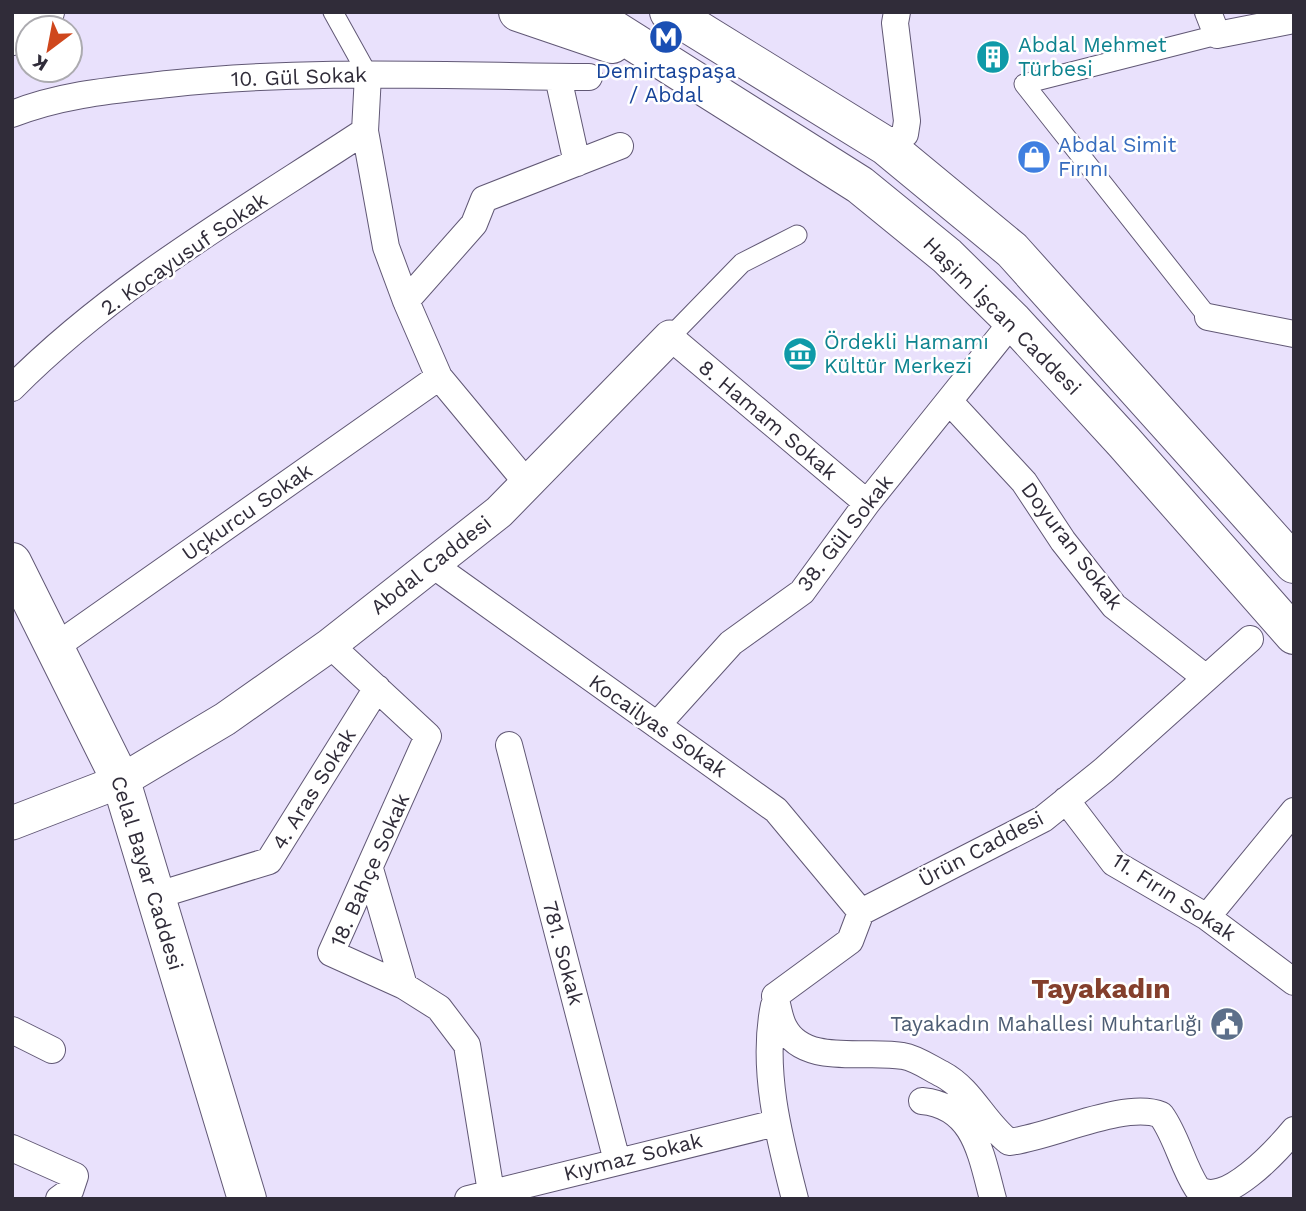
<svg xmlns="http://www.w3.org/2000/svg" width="1306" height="1211" font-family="'Work Sans',sans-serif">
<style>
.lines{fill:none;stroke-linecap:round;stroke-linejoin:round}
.pedestrian-casing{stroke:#615875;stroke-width:21}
.minor-casing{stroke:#615875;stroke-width:28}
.tertiary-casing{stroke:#615875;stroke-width:35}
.secondary-casing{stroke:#615875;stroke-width:40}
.primary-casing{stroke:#615875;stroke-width:40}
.pedestrian{stroke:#fff;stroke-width:19}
.minor{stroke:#fff;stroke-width:26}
.tertiary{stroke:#fff;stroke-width:33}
.secondary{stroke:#fff;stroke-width:38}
.primary{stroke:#fff;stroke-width:38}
.tram{stroke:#827c8f;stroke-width:2}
.labels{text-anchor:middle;stroke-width:5;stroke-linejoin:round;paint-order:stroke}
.culture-label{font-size:21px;fill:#0d838f;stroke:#fff;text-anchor:start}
.transit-label{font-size:21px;fill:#164399;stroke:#fff}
.street-label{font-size:21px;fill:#302c39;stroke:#fff}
.shop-label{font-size:21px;fill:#366cbe;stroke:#fff;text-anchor:start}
.service-label{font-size:21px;fill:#4e5e75;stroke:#fff;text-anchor:end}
.district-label{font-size:28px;font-weight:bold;fill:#843f2c;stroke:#fff}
</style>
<rect width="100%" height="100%" fill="#e9e1fc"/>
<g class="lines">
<g class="pedestrian-casing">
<path id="pedestrian" d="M333 12 368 75
M1208 317 1024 84 1217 35
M670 337 742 263 797 235"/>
</g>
<g class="minor-casing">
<path id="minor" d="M1208 12 1217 35 1294 20
M368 75 365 131 386 247 406 301 439 377 527 483
M558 77 577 163
M12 114C63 94 115 90 168 84 308 69 449 76 589 77
M886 146 905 134 907 121 895 23 897 12
M406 301 474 224 484 199 620 146
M1208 317 1294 334
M670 337 867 503
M12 388C114 285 245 210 365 131
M949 401 1024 482 1063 541 1114 606 1206 678
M433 565 776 810 861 912
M330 645 428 736 331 953 404 986 439 1008 467 1045 491 1192
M55 647 439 377
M657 725 731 643 802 592 867 503 1013 321
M509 745 617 1161
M1066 800 1114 863 1207 917 1294 982
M370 869 404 986
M155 896 269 861 377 688
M1207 917 1294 811
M775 996C778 1006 779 1018 784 1027 804 1067 867 1049 903 1056 916 1058 930 1068 942 1074 972 1090 983 1122 1009 1142 1049 1138 1125 1100 1161 1115 1177 1137 1182 1165 1197 1188 1223 1211 1279 1148 1294 1130
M775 996 850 941 861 912 1043 819 1104 770 1250 639
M774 1005C761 1069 779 1137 795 1199
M12 1030 52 1050
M922 1101C975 1106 981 1155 993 1199
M12 1148 75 1176 70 1191 59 1199
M468 1199 776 1123"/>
</g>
<g class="tertiary-casing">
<path id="tertiary" d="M12 823 121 781 225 719 330 645 499 512 670 337
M491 1192 492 1199"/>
</g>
<g class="secondary-casing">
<path id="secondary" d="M12 562 121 781 247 1199"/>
</g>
<g class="primary-casing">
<path id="primary" d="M518 12 612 44
M586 12 860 185 947 256 1013 321 1124 442 1294 635
M669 12 886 146 1012 250 1294 564
M12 36 45 12"/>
</g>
<use href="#pedestrian" class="pedestrian"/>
<use href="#minor" class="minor"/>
<use href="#tertiary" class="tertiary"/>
<use href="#secondary" class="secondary"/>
<use href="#primary" class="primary"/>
<path class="tram" d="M12 13 13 12"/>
</g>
<defs>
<g id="metro-disc" transform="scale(1.75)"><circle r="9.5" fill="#1a4fb4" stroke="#fff"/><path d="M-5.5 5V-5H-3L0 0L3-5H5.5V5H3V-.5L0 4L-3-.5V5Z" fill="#fff"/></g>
<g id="building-disc" transform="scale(1.75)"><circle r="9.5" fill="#0f9aa8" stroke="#fff"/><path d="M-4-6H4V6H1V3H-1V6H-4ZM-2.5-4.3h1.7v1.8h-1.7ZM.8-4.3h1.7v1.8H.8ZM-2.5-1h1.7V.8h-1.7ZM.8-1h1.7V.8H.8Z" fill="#fff"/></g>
<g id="shop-disc" transform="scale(1.75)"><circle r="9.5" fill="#3f7fe0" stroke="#fff"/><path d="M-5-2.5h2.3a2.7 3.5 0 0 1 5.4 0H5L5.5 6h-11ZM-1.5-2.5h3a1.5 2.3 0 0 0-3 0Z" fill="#fff"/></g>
<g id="museum-disc" transform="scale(1.75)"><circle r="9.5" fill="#0f9aa8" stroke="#fff"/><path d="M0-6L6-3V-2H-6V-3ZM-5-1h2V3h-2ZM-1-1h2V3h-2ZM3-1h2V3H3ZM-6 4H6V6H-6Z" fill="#fff"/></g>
<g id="civic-disc" transform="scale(1.75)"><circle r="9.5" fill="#5c6f8a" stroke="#fff"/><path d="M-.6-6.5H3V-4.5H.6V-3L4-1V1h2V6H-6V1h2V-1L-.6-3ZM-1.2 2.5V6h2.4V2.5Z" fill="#fff"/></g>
</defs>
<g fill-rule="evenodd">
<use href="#metro-disc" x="666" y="37"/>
<use href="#building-disc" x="993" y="57"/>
<use href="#shop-disc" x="1034" y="157"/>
<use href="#museum-disc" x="800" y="354"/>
<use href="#civic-disc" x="1227" y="1024"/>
</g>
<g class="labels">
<g class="culture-label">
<text x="1018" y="52">Abdal Mehmet<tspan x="1018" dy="24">Türbesi</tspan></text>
<text x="824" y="349">Ördekli Hamamı<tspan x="824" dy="24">Kültür Merkezi</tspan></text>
</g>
<g class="transit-label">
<text x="666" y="78">Demirtaşpaşa<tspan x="666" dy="24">/ Abdal</tspan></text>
</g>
<g class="street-label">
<text transform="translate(299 77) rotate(-2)" y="7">10. Gül Sokak</text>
<text transform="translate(184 254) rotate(-35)" y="7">2. Kocayusuf Sokak</text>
<text transform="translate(1002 316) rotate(45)" y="7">Haşim İşcan Caddesi</text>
<text transform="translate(768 420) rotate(40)" y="7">8. Hamam Sokak</text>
<text transform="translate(247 512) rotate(-35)" y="7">Uçkurcu Sokak</text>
<text transform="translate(845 533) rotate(-52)" y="7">38. Gül Sokak</text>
<text transform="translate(1072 546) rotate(53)" y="7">Doyuran Sokak</text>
<text transform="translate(431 565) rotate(-38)" y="7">Abdal Caddesi</text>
<text transform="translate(658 726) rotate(35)" y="7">Kocailyas Sokak</text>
<text transform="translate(314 789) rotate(-58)" y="7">4. Aras Sokak</text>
<text transform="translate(981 849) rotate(-28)" y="7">Ürün Caddesi</text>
<text transform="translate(370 870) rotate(-66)" y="7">18. Bahçe Sokak</text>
<text transform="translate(147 873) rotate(73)" y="7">Celal Bayar Caddesi</text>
<text transform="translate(1174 897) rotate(33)" y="7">11. Fırın Sokak</text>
<text transform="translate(563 953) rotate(75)" y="7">781. Sokak</text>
<text transform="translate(633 1157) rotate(-14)" y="7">Kıymaz Sokak</text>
</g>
<g class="shop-label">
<text x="1058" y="152">Abdal Simit<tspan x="1058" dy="24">Fırını</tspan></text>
</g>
<g class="service-label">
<text x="1202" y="1031">Tayakadın Mahallesi Muhtarlığı</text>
</g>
<g class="district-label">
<text x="1101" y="998">Tayakadın</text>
</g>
</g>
<rect width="1306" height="1211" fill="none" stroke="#302c39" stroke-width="28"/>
<g transform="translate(49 49) rotate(212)"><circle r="33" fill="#ffffff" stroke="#acabb0" stroke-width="2"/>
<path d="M0-5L12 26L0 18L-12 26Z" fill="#cf471d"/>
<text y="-10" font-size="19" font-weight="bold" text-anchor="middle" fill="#302c39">K</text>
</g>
</svg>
